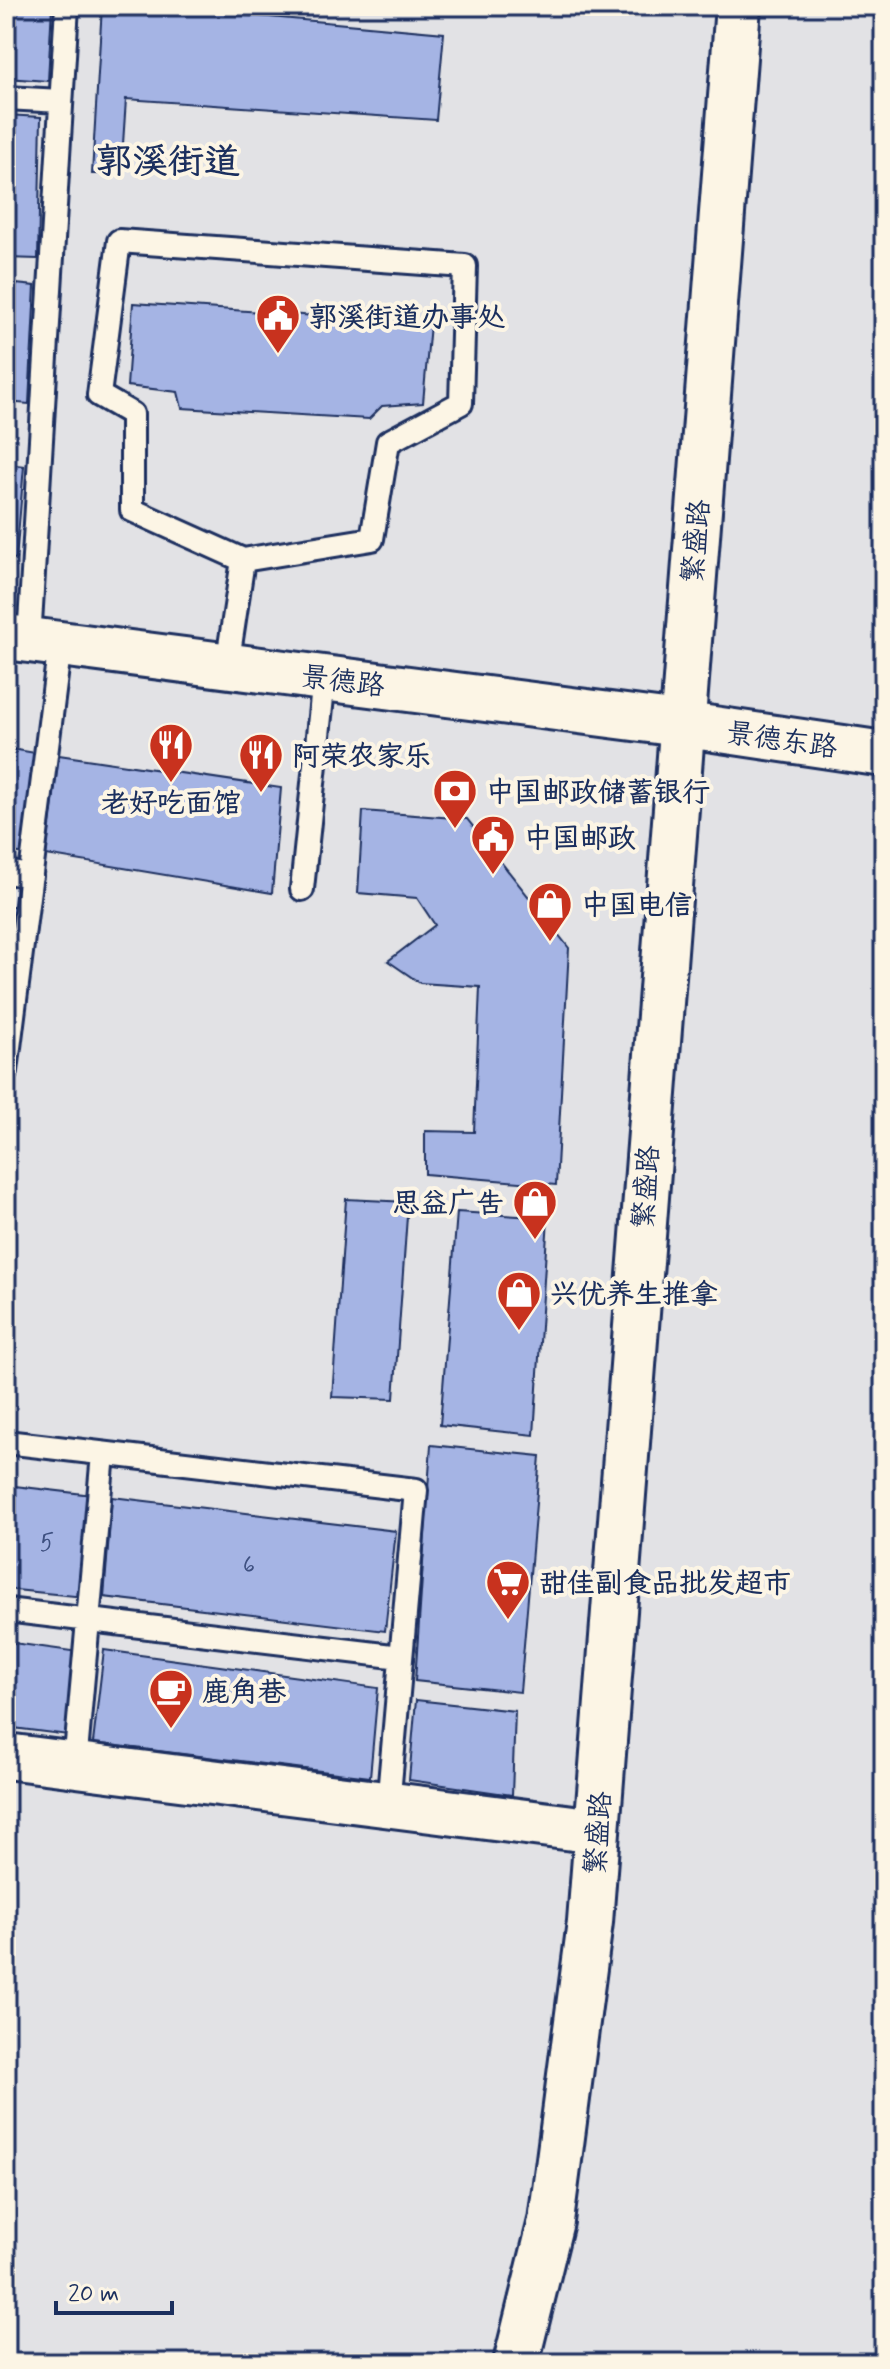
<svg xmlns="http://www.w3.org/2000/svg" width="890" height="2369" font-family="Mynerve,'LXGW WenKai TC',sans-serif">
<style>
.building{fill:#a5b4e4;stroke:#1b2f5e;stroke-width:2}
.lines{fill:none;stroke-linecap:round;stroke-linejoin:round}
.lane-casing{stroke:#1b2f5e;stroke-width:28}
.secondary-casing{stroke:#1b2f5e;stroke-width:50}
.lane{stroke:#fcf5e5;stroke-width:22}
.secondary{stroke:#fcf5e5;stroke-width:44}
.labels{text-anchor:middle;stroke-width:8;stroke-linejoin:round;paint-order:stroke}
.number-label{font-size:24px;fill:#3e5080}
.poi-label{font-size:28px;font-weight:bold;fill:#1b2f5e;stroke:#fcf5e5;text-anchor:start}
.street-label{font-size:28px;fill:#1b2f5e;stroke:#fcf5e5}
.district-label{font-size:36px;font-weight:bold;fill:#1b2f5e;stroke:#fcf5e5}
</style>
<rect width="100%" height="100%" fill="#e2e2e5"/>
<filter id="ink" filterUnits="userSpaceOnUse"><feTurbulence type="fractalNoise" baseFrequency=".0125" numOctaves="2"/><feDisplacementMap in="SourceGraphic" scale="16" xChannelSelector="R" yChannelSelector="G"/><feConvolveMatrix kernelMatrix="1 2 1 2 8 2 1 2 1" color-interpolation-filters="sRGB"/></filter>
<g filter="url(#ink)">
<path class="building" d="M6 6H52L48 81 6 78Z
M102 6H213L214 12 444 33 436 120 126 99 121 174H92Z
M238 6H263V16L238 14Z
M6 115 41 117 38 259 6 258Z
M6 283 35 286 29 404 6 402Z
M133 303 430 324 423 403 382 406 369 419 182 408 178 392 127 386Z
M6 464 24 466 16 559 6 558Z
M6 748 41 754 32 855 6 851Z
M59 755 281 788 272 893 46 855Z
M363 811 467 819 569 948 556 1185 425 1174V1131L474 1132 480 987 420 983 388 961 435 925 417 898 358 893Z
M6 905 18 907 6 1001Z
M346 1199 408 1202 394 1399 332 1397Z
M457 1212 548 1218 534 1435 440 1425Z
M431 1445 540 1456 520 1692 415 1681Z
M6 1485 92 1495 84 1597 6 1589Z
M112 1497 396 1531 385 1631 104 1597Z
M6 1642 79 1652 68 1735 6 1727Z
M104 1650 378 1688 370 1777 93 1743Z
M416 1700 515 1711 512 1795 409 1780Z"/>
<g class="lines">
<g class="lane-casing">
<path id="lane" d="M6 98 61 101
M29 640 67 6
M227 666 243 560 372 539 388 442 461 403 465 266 119 241 99 395 132 414V510L243 560
M6 872 31 876
M302 889 324 678
M6 1071 60 644
M6 1442 416 1490 388 1806
M6 1610 401 1657
M75 1765 103 1454"/>
</g>
<g class="secondary-casing">
<path id="secondary" d="M6 637 680 724 884 754
M6 1756 597 1831
M516 2363 551 2221 590 1922 738 6"/>
</g>
<use href="#lane" class="lane"/>
<use href="#secondary" class="secondary"/>
</g>
</g>
<defs>
<g id="civic-pin" transform="scale(2.3)"><path d="M0 17L-7.5 6A9.5 9.5 0 1 1 7.5 6Z" fill="#c8321e" stroke="#fcf5e5"/><path d="M-.6-6.5H3V-4.5H.6V-3L4-1V1h2V6H-6V1h2V-1L-.6-3ZM-1.2 2.5V6h2.4V2.5Z" fill="#fff"/></g>
<g id="restaurant-pin" transform="scale(2.3)"><path d="M0 17L-7.5 6A9.5 9.5 0 1 1 7.5 6Z" fill="#c8321e" stroke="#fcf5e5"/><path d="M-5-6h1v4h1v-4h1v4h1v-4h1v5L-1.5 .5V6h-2V.5L-5-1ZM5-6V6H3V1.5H1.5Q1.5-4 5-6Z" fill="#fff"/></g>
<g id="bank-pin" transform="scale(2.3)"><path d="M0 17L-7.5 6A9.5 9.5 0 1 1 7.5 6Z" fill="#c8321e" stroke="#fcf5e5"/><path d="M-6-4H6V4H-6ZM0-2.3a2.3 2.3 0 1 0 0 4.6a2.3 2.3 0 1 0 0-4.6Z" fill="#fff"/></g>
<g id="shop-pin" transform="scale(2.3)"><path d="M0 17L-7.5 6A9.5 9.5 0 1 1 7.5 6Z" fill="#c8321e" stroke="#fcf5e5"/><path d="M-5-2.5h2.3a2.7 3.5 0 0 1 5.4 0H5L5.5 6h-11ZM-1.5-2.5h3a1.5 2.3 0 0 0-3 0Z" fill="#fff"/></g>
<g id="supermarket-pin" transform="scale(2.3)"><path d="M0 17L-7.5 6A9.5 9.5 0 1 1 7.5 6Z" fill="#c8321e" stroke="#fcf5e5"/><path d="M-6-5.5h2.5l.6 2H6L4.5 2H-2.5L-4.4-4H-6ZM-1.5 3.2a1.3 1.3 0 1 0 .1 0ZM3 3.2a1.3 1.3 0 1 0 .1 0Z" fill="#fff"/></g>
<g id="cafe-pin" transform="scale(2.3)"><path d="M0 17L-7.5 6A9.5 9.5 0 1 1 7.5 6Z" fill="#c8321e" stroke="#fcf5e5"/><path d="M-5.5-4.5H6V0H3Q3 3.5 0 3.5H-2.5Q-5.5 3.5-5.5 0ZM3-3.2v2h1.7v-2ZM-6 4.5H4V6H-6Z" fill="#fff"/></g>
</defs>
<g fill-rule="evenodd">
<use href="#civic-pin" x="278" y="316"/>
<use href="#restaurant-pin" x="171" y="745"/>
<use href="#restaurant-pin" x="261" y="755"/>
<use href="#bank-pin" x="455" y="791"/>
<use href="#civic-pin" x="493" y="837"/>
<use href="#shop-pin" x="550" y="904"/>
<use href="#shop-pin" x="535" y="1202"/>
<use href="#shop-pin" x="519" y="1293"/>
<use href="#supermarket-pin" x="508" y="1582"/>
<use href="#cafe-pin" x="171" y="1691"/>
</g>
<g class="labels">
<g class="number-label">
<text x="47" y="1550">5</text>
<text x="249" y="1572">6</text>
</g>
<g class="poi-label">
<text x="309" y="326">郭溪街道办事处</text>
<text x="292" y="765">阿荣农家乐</text>
<text x="486" y="801">中国邮政储蓄银行</text>
<text x="171" y="812" text-anchor="middle">老好吃面馆</text>
<text x="524" y="847">中国邮政</text>
<text x="581" y="914">中国电信</text>
<text x="504" y="1212" text-anchor="end">思益广告</text>
<text x="550" y="1303">兴优养生推拿</text>
<text x="539" y="1592">甜佳副食品批发超市</text>
<text x="202" y="1701">鹿角巷</text>
</g>
<g class="street-label">
<text transform="translate(695 541) rotate(-85)" y="10">繁盛路</text>
<text transform="translate(343 680) rotate(7)" y="10">景德路</text>
<text transform="translate(782 739) rotate(8)" y="10">景德东路</text>
<text transform="translate(645 1187) rotate(-86)" y="10">繁盛路</text>
<text transform="translate(597 1833) rotate(-86)" y="10">繁盛路</text>
</g>
<g class="district-label">
<text x="168" y="173">郭溪街道</text>
</g>
</g>
<rect width="890" height="2369" fill="none" stroke="#fcf5e5" stroke-width="32"/>
<rect x="16" y="16" width="858" height="2337" fill="none" stroke="#1b2f5e" stroke-width="3" filter="url(#ink)"/>
<path d="M56 2301v12h116v-12" fill="none" stroke="#1b2f5e" stroke-width="4"/>
<text x="68" y="2301" font-size="24" fill="#1b2f5e" stroke="#fcf5e5" stroke-width="6" paint-order="stroke">20 m</text>
</svg>
